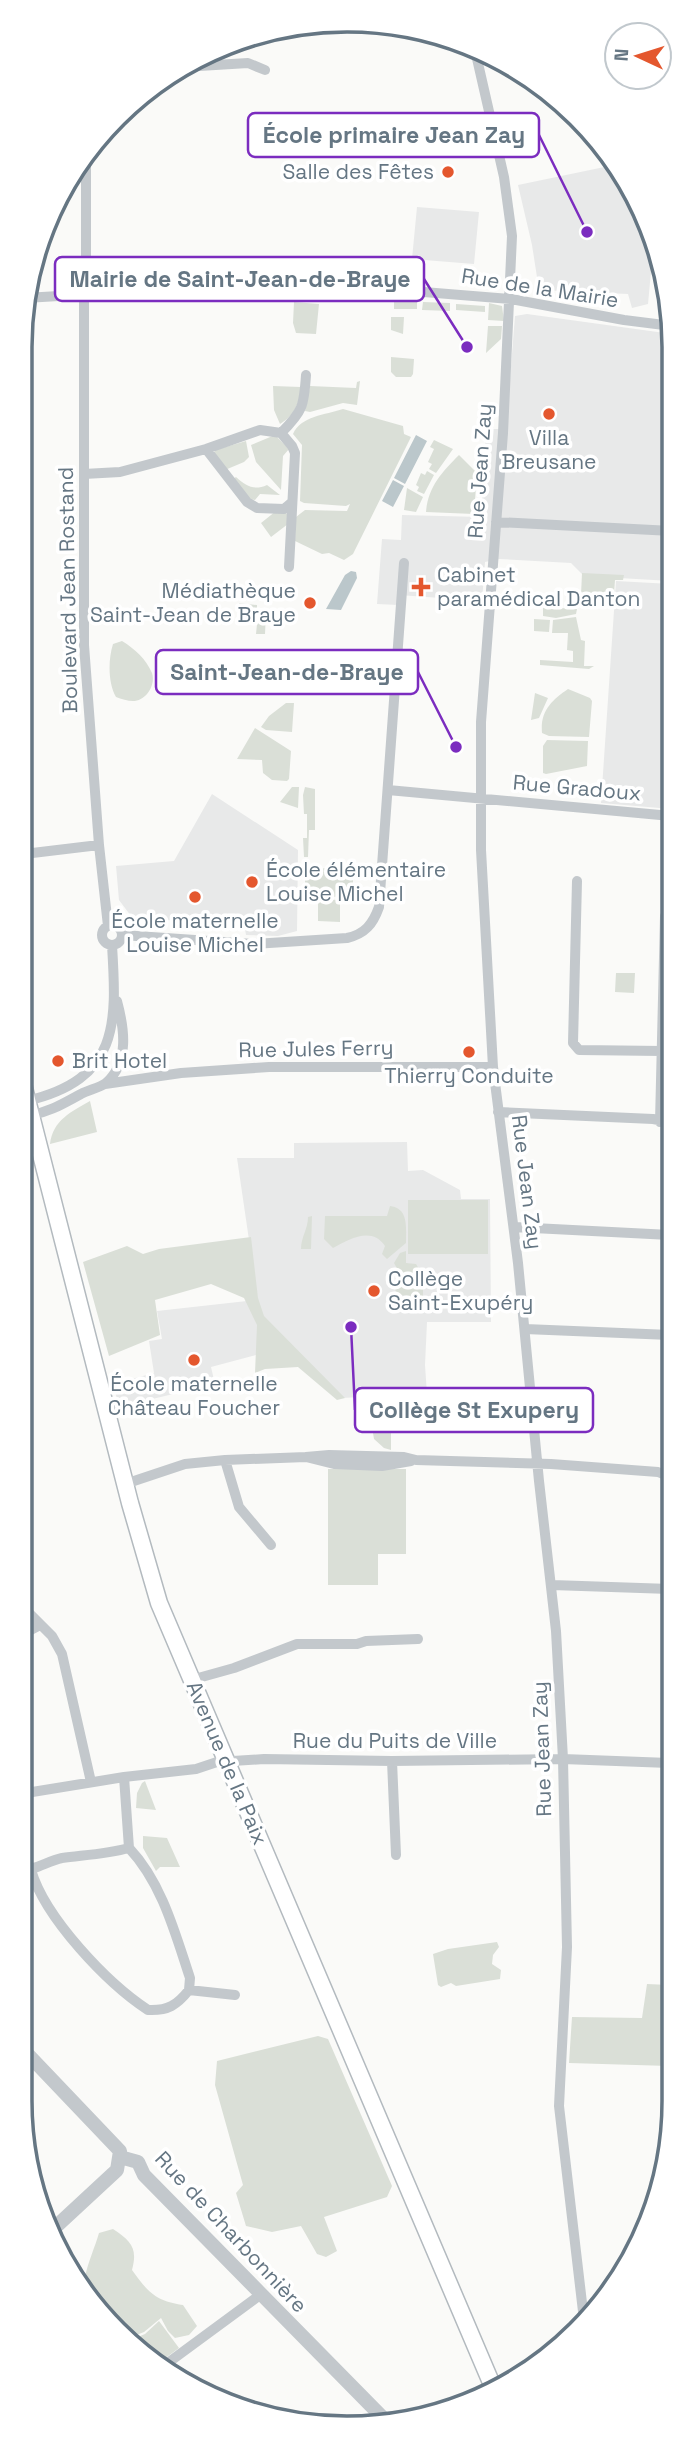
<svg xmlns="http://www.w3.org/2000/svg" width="694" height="2447" font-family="'Space Grotesk',sans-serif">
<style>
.built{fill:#e8e9e9}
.green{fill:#dadfd7}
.water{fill:#bbc7cb}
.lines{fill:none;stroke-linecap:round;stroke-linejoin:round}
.secondary-casing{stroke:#b3babf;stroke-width:19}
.minor{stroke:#c3c8cc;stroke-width:10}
.tertiary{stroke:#c3c8cc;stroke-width:14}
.secondary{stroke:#fff;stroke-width:16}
.poi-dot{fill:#e4572e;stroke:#fff;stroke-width:2.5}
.labels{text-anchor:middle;stroke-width:7;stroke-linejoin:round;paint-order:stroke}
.poi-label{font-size:21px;fill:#657683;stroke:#fff}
.street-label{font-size:21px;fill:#657683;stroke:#fff}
.rim{fill:none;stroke:#657683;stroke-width:3.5}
.leader{fill:none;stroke:#7b2cbf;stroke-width:2.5}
.callout-dot{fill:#7b2cbf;stroke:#fff;stroke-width:2.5}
.callout{fill:#fff;stroke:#7b2cbf;stroke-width:2.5}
.callout-label{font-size:23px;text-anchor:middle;font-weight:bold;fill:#657683}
</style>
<rect width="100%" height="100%" fill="#fafaf8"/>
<path class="built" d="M614 165 639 199 652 261 648 304 632 308 628 294 539 290 532 245 518 185Z
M417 207 479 212 474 264 412 259Z
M527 314 672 334 671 581 584 576 571 563 499 559 485 562 482 601 399 595 398 605 377 604 382 539 401 540 402 515 481 517 486 429H506L515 316Z
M616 581 671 584V809L601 803Z
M212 794 298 850 297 931 278 936 246 935 244 923 159 920 148 925 131 916 119 900 116 866 174 861Z
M407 1142 408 1171 423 1170 460 1190 461 1199H490L491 1322H427L425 1365 427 1394 341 1398 260 1315 237 1158H294V1143Z
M256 1300 263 1353 211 1367 215 1384 119 1407 113 1384 154 1373 149 1341 162 1339 157 1311Z"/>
<path class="green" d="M394 300 417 301V309H394Z
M294 302 319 304 316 334 296 333 293 323Z
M423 302 450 303V311L422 310Z
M489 303 502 306 504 321 488 320Z
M456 304 485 306V312L456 310Z
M391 317H404L403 334 391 330Z
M488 326H502L501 339 486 353Z
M391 357 414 359 413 374 411 377H396L391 372Z
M360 381 357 405 343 403 310 412 305 411 310 386 356 388 357 382Z
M273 386 301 387C299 404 295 415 280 424L274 410Z
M343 409 403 426 404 434 411 437 353 554 344 560 329 553 322 554 295 541 296 517 305 510 347 511 350 504 346 506 304 503 300 501 302 445 293 434C301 416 325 415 343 409Z
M275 435 289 449 283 456 281 490 256 462 251 445Z
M434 440 453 449 436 473 429 469 432 464 428 462 434 449 430 447Z
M246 441 249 457 244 462 225 470 214 454 215 450Z
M459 455 477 473 474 514 426 512C428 487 442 472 459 455Z
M427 471 434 475 424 494 417 491 419 487 416 485 421 473 425 475Z
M236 477C246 486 254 491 267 485L280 495 260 494 255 500 249 499 233 479Z
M407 488 423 497 416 512 404 510Z
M276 511H284L288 515V524L271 537 261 523Z
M582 573 624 575 623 580H615L614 594 581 595Z
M239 603 257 605V612L266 613 265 634H256L257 624 248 623 249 612 239 611Z
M543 607 577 609 576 614 556 618 543 616Z
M576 617 581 640 585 641 584 666H594L589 669 540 665V660L573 662V651L567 650 568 633H552L553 620Z
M534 619 550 620 549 632 534 631Z
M122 641C135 649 146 659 152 673 156 685 146 701 133 701 128 701 121 699 116 697 108 683 108 660 113 644Z
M568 689 590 698 592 701 589 737 549 736 542 733C540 711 552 700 568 689Z
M535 693 548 698 539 718 531 720Z
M286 703H294L292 732 266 730 261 727 269 716Z
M255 728 291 751 289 779 287 781 272 780 263 773 262 760 237 759Z
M547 740 588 741 587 766 546 774 543 773V746Z
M292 787H299L298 808 280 802Z
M305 787 315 789V830H309L308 857H304L303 838H307V814H304L303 795Z
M305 868 353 869V897L305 896Z
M318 899 340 900V922L318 921Z
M616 973H635L634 993 615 992Z
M90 1101 97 1132 50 1144C53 1120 71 1112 90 1101Z
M408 1200H488V1254H408Z
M390 1206C409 1208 406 1228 406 1243L387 1259 382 1254 385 1246C372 1226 349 1239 333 1248L324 1239 325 1216H387Z
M312 1216 311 1249H301C301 1237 308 1229 308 1217Z
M251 1237 258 1298 264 1316 345 1398 337 1400 298 1367 265 1369 255 1373 257 1325 244 1298 211 1284 155 1300 160 1335 109 1356 83 1262 127 1246 143 1254 159 1249Z
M406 1251V1263L416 1264 423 1276V1313H416V1296L397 1295 395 1289 399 1272 394 1263 400 1253Z
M391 1396V1450L384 1448 374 1439 369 1409 372 1397Z
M328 1469H406V1554H378V1585H328Z
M145 1781 156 1810 136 1808 137 1793 142 1783Z
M143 1836 167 1838 180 1867H160L156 1871 143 1848Z
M497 1942 499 1947 493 1955 492 1964 501 1970 500 1979 456 1986 451 1983 441 1987 438 1985 433 1954 448 1949Z
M647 1984 669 1985V2066L569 2063 572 2017 642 2018Z
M318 2036 328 2039 392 2186 387 2197 324 2217 337 2251 326 2257 317 2254 301 2226 272 2232 246 2226 236 2193 243 2185 215 2085 217 2061Z
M113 2229C131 2241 138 2248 132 2270 148 2292 155 2301 183 2305L197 2326 189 2335 175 2338 168 2331 161 2318 144 2332 129 2338C110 2323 81 2305 85 2277 88 2262 95 2247 99 2233Z
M159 2321 179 2348 160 2362 131 2340 145 2334Z"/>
<path class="water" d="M416 435 427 441 405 484 394 478Z
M393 480 404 486 393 507 382 501Z
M351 571 356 572 357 578 341 610 326 609 345 575Z"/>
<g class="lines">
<g class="secondary-casing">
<path id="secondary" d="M23 1084 130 1503 159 1603 493 2387"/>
</g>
<path class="minor" d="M475 50 504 177 512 236 503 433 481 722V850L493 1067 518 1263 539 1481 556 1631 563 1759 567 1947 559 2106 584 2320
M183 67 248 63 265 70
M86 153V266L84 294V645L99 845 108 926
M25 298 178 289 325 284 511 299 624 320 672 326
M281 433 292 446 295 453 289 567
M281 433C303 411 304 406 306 375
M206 449 247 502 257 508 284 509 291 503
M84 474 120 472 206 449 260 430 281 433
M496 522 672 531
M388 790 671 816
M24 854 99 845
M577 881 573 1043 579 1050 662 1051
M102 935a10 10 0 1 1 20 0a10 10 0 1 1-20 0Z
M122 935 253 944 347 938C365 934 373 924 379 907L404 563
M105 1084 181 1073 269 1067H493
M27 1101C119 1079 117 1025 112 945
M498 1112 653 1119 670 1122
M31 1115C50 1112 64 1103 81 1094 88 1090 99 1088 106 1083 130 1062 124 1027 117 1001
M660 1122 665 916
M514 1227 670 1235
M525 1329 670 1335
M306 1457 329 1455 404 1457 416 1460 551 1464 658 1472 670 1477
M225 1460 239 1507 271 1545
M125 1484 185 1464 225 1460 306 1457 334 1464 382 1466 411 1461
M552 1585 670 1589
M21 1605 52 1636 62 1654 91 1782
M21 1635 40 1625
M191 1680 234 1668 297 1644H357L366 1641 418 1639
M392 1761 396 1855
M124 1777 129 1848
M20 1794 124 1777 196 1769 217 1762 264 1759 392 1761 563 1759 669 1763
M20 1870C35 1871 47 1861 62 1858 85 1855 107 1854 129 1848
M31 1870C45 1918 107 1983 148 2010 168 2011 177 2005 189 1990L190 1978C175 1933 162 1883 129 1848
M189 1990 235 1995
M165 2365 260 2295"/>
<path class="tertiary" d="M19 2045 120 2151 117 2170 49 2233
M120 2157 138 2162 144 2175 386 2421"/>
<use href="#secondary" class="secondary"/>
</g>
<g class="poi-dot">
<circle cx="448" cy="172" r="7"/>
<circle cx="549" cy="414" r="7"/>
<path d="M417.5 576.5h7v7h7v7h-7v7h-7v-7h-7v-7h7z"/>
<circle cx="310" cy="603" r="7"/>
<circle cx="252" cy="882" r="7"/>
<circle cx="195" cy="897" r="7"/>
<circle cx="469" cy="1052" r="7"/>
<circle cx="58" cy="1061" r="7"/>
<circle cx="374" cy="1291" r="7"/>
<circle cx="194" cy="1360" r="7"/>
</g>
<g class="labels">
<g class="poi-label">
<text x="434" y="179" text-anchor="end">Salle des Fêtes</text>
<text x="549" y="445">Villa<tspan x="549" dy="24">Breusane</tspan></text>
<text x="437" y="582" text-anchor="start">Cabinet<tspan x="437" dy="24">paramédical Danton</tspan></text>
<text x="296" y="598" text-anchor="end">Médiathèque<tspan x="296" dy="24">Saint-Jean de Braye</tspan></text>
<text x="266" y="877" text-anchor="start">École élémentaire<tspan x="266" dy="24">Louise Michel</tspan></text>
<text x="195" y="928">École maternelle<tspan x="195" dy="24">Louise Michel</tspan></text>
<text x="72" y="1068" text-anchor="start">Brit Hotel</text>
<text x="469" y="1083">Thierry Conduite</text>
<text x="388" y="1286" text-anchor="start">Collège<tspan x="388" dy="24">Saint-Exupéry</tspan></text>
<text x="194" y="1391">École maternelle<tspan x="194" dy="24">Château Foucher</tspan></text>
</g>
<g class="street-label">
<text transform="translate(540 288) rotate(9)" y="7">Rue de la Mairie</text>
<text transform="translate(480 471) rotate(-86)" y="7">Rue Jean Zay</text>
<text transform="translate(68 590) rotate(-91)" y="7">Boulevard Jean Rostand</text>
<text transform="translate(577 788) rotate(5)" y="7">Rue Gradoux</text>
<text transform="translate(316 1049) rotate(-1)" y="7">Rue Jules Ferry</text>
<text transform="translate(527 1182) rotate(83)" y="7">Rue Jean Zay</text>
<text x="395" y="1748">Rue du Puits de Ville</text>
<text transform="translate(542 1749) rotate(-92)" y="7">Rue Jean Zay</text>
<text transform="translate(227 1763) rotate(67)" y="7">Avenue de la Paix</text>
<text transform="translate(231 2232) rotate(47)" y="7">Rue de Charbonnière</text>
</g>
</g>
<path d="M0 0H694V2447H0ZM347 32H347A315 315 0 0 1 662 347V2101A315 315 0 0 1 347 2416H347A315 315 0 0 1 32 2101V347A315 315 0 0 1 347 32Z" fill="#fff" fill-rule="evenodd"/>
<path class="rim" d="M347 32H347A315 315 0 0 1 662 347V2101A315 315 0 0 1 347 2416H347A315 315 0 0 1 32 2101V347A315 315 0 0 1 347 32Z"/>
<path class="leader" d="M587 232L539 135M467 347L424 279M456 747L418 672M351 1327L355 1410"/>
<g class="callout-dot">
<circle cx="587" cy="232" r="7"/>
<circle cx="467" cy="347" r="7"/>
<circle cx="456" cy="747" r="7"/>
<circle cx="351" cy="1327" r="7"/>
</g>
<g class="callout">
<rect x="248" y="113" width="291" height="44" rx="7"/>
<rect x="55" y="257" width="369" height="44" rx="7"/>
<rect x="156" y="650" width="262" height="44" rx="7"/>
<rect x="355" y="1388" width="238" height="44" rx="7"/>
</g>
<g class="callout-label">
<text x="394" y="143">École primaire Jean Zay</text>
<text x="240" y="287">Mairie de Saint-Jean-de-Braye</text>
<text x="287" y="680">Saint-Jean-de-Braye</text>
<text x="474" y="1418">Collège St Exupery</text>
</g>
<g transform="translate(638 56) rotate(274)"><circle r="33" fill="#ffffff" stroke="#c1c8cd" stroke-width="2"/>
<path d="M0-5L12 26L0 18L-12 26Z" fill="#e4572e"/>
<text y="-10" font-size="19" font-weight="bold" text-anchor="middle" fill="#657683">N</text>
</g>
</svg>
